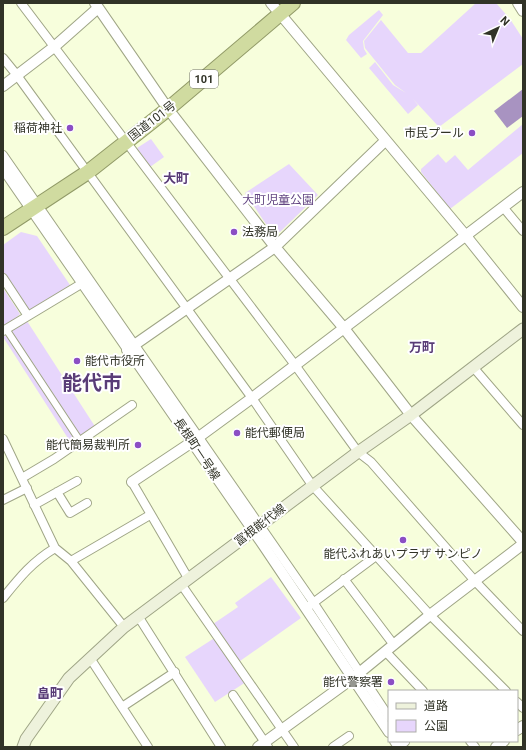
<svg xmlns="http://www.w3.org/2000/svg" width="526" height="750" font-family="Roboto,'Noto Sans JP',sans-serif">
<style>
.green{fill:#e7d6fc}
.water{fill:#a893c1}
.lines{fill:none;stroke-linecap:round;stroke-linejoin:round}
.pedestrian-casing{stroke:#9fa586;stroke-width:8}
.minor-casing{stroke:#9fa586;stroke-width:10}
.tertiary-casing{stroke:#9fa586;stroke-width:12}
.secondary-casing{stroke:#9fa586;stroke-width:13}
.trunk-casing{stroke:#919a67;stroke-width:16}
.pedestrian{stroke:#fff;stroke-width:6}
.minor{stroke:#fff;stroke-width:8}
.tertiary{stroke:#fff;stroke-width:10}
.secondary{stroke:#eef2dc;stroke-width:11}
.trunk{stroke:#d0dba0;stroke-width:14}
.poi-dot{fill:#8b4ec4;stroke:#fff;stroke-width:1.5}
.labels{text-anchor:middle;stroke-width:4;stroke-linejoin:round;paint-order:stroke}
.shield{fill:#fff;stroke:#6f7068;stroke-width:1}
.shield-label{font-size:11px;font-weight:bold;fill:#313327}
.street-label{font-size:12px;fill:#313327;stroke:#fff}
.poi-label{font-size:12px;fill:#313327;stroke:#fff;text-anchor:end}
.park-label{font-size:12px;fill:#644783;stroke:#fff}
.neighbourhood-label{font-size:13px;font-weight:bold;fill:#593c77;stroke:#fff}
.town-label{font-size:20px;font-weight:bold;fill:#593c77;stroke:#fff}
</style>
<rect width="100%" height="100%" fill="#f7fedc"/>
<path class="green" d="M476 3H496L510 19 523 39V64L439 127 413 99 418 105 408 114 369 68 375 62 393 85 406 93 395 85 365 48 364 41 381 20 408 53H421Z
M379 10 383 15 363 41 364 49 367 54 361 58 346 40 349 35Z
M523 124V153L450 209 421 172V169L438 154 446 163 455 155 468 170Z
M151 139 164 157 150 167 137 148Z
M289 164 318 195 280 232 270 230 245 193Z
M21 232 37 236 70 285 30 311 27 310 3 274V245Z
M3 288 20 314 14 320 3 326Z
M27 321 96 428 71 443 3 337Z
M271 577 301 618 240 661 213 624 238 607 235 603Z
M216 637 246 682 215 702 185 657Z"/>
<path class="water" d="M523 89V116L507 128 494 111Z"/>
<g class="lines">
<g class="pedestrian-casing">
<path id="pedestrian" d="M6 329 80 441"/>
</g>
<g class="minor-casing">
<path id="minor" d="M21 3 295 365 358 452 371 462 475 581 523 631
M3 58 16 74 252 398 312 485 430 615 506 691
M3 155 313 602 389 717
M503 207 523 231
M3 278 28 316
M3 331 86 281
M473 367 523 425
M3 439 55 548 71 561 124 627
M22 478 54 459 132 405
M132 482 188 578
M57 492 70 513 87 503
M3 500 27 488
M34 505 77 481
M71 561 150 515
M344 579 394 645
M181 584 294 747
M3 598C20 577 32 562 55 548
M309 606 376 556
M138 616 221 747
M386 652 423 691
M90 658 148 747
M233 695 268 747
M517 702 523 708
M122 707 175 672
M470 741 475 747
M333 747 349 736
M398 747 405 742"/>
</g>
<g class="tertiary-casing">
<path id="tertiary" d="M95 3 168 109 275 247 343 327 411 415 523 542
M271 3 466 236 523 307
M518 3 523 11
M3 86 54 47 98 8
M3 168 264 546 389 732
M127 350 275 247 385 141
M132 482 192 442 252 398 523 192
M517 730 523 726
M395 741 399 747
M258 747 353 678 430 615 523 544
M496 747 504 741"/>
</g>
<g class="secondary-casing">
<path id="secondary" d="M23 747 26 739 69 678 124 627 358 452 411 415 523 329"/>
</g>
<g class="trunk-casing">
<path id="trunk" d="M3 228 88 172 168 109 293 3"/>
</g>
<use href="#pedestrian" class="pedestrian"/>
<use href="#minor" class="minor"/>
<use href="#tertiary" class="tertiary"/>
<use href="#secondary" class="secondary"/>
<use href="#trunk" class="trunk"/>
</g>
<g class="poi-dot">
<circle cx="70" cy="128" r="4"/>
<circle cx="472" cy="133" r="4"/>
<circle cx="234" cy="232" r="4"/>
<circle cx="77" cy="361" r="4"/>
<circle cx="237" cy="433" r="4"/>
<circle cx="138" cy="445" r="4"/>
<circle cx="403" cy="540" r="4"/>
<circle cx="391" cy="682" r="4"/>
</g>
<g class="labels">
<rect class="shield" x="190" y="70" width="28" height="18" rx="3"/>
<g class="shield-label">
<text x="204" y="83">101</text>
</g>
<g class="street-label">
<text transform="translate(152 121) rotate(-38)" y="4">国道101号</text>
<text transform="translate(197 449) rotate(56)" y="4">長根町一号線</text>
<text transform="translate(260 525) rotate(-37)" y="4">富根能代線</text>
</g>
<g class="poi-label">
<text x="62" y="132">稲荷神社</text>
<text x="464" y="137">市民プール</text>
<text x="242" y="236" text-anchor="start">法務局</text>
<text x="85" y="365" text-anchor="start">能代市役所</text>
<text x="245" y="437" text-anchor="start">能代郵便局</text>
<text x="130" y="449">能代簡易裁判所</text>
<text x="403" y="558" text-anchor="middle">能代ふれあいプラザ サンピノ</text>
<text x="383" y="686">能代警察署</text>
</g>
<g class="park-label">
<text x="278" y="204">大町児童公園</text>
</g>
<g class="neighbourhood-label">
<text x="176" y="183">大町</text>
<text x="422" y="352">万町</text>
<text x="50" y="698">畠町</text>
</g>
<g class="town-label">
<text x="92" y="390">能代市</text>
</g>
</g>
<rect width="526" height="750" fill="none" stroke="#313327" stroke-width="8"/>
<rect x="388" y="690" width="130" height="52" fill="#ffffff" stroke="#adada9"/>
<rect x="396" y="703" width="20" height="6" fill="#eef2dc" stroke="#adada9"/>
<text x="424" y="710" font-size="12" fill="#313327">道路</text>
<rect x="396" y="720" width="20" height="12" fill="#e7d6fc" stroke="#adada9"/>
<text x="424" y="730" font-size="12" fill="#313327">公園</text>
<g transform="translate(498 28) rotate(44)" stroke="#ffffff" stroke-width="3" paint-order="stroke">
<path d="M0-3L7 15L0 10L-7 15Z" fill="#313327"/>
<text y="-6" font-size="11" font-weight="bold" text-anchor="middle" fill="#313327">N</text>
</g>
</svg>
